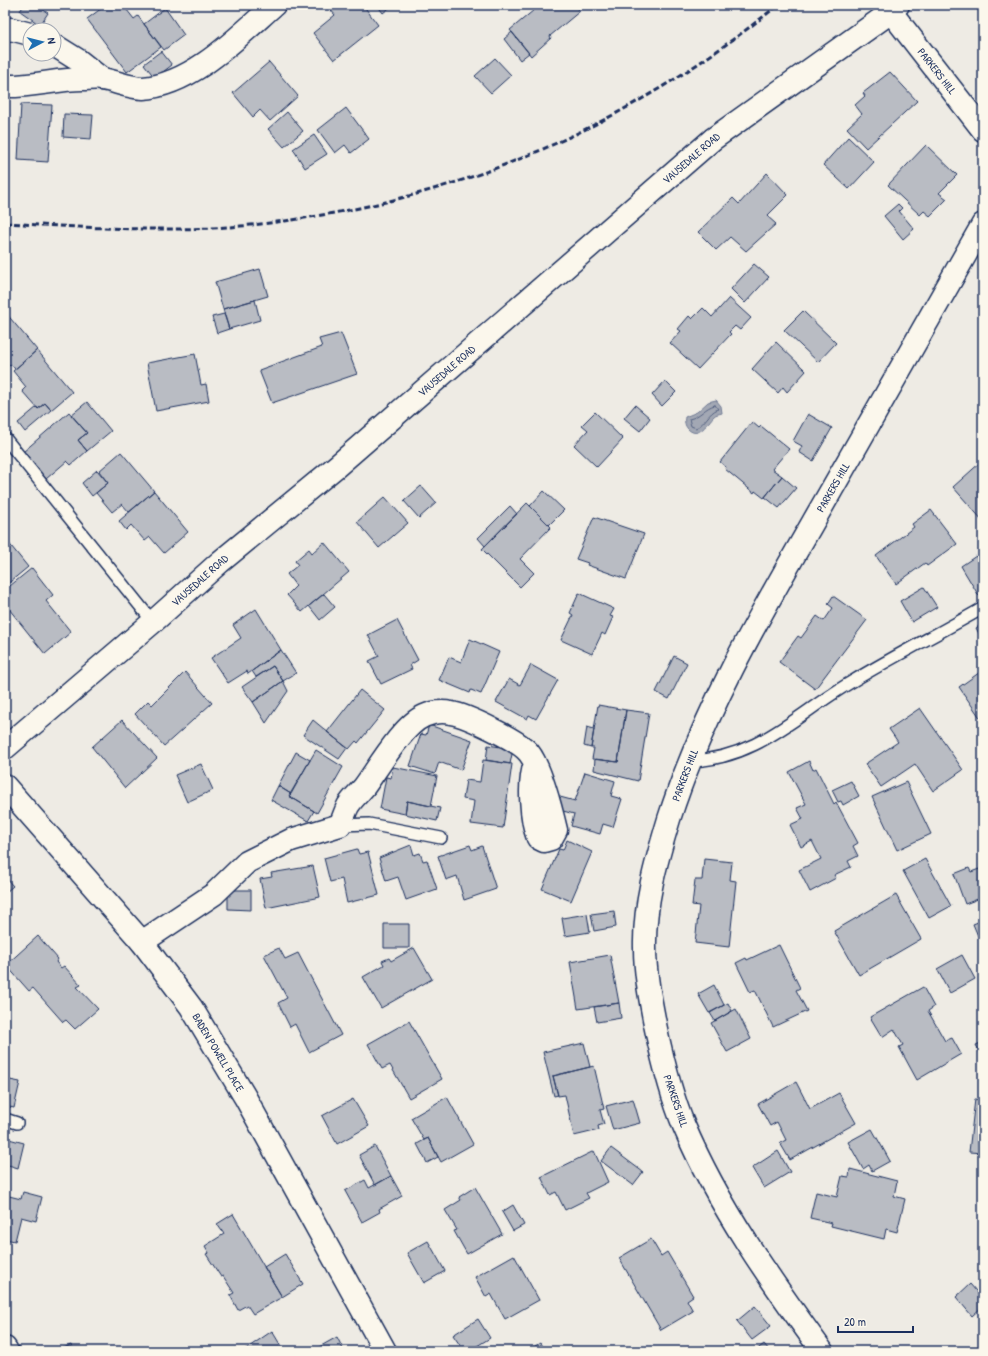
<svg xmlns="http://www.w3.org/2000/svg" width="988" height="1356" font-family="'Patrick Hand',sans-serif">
<style>
.water{fill:#a3a8b4;stroke:#6d7892}
.lines{fill:none;stroke-linecap:round;stroke-linejoin:round}
.shore{stroke:#515f80;stroke-width:1}
.building{fill:#b9bcc3;stroke:#1b2f5e}
.lane-casing{stroke:#1b2f5e;stroke-width:14}
.street-casing{stroke:#1b2f5e;stroke-width:25}
.lane{stroke:#fbf7ec;stroke-width:11}
.street{stroke:#fbf7ec;stroke-width:22}
.rail{stroke:#1b2f5e;stroke-width:3;stroke-dasharray:6 3;stroke-linecap:butt}
.labels{text-anchor:middle;stroke-width:3;stroke-linejoin:round;paint-order:stroke}
.street-label{font-size:11px;fill:#1b2f5e;stroke:#fbf7ec}
</style>
<rect width="100%" height="100%" fill="#eeebe4"/>
<filter id="ink" filterUnits="userSpaceOnUse"><feTurbulence type="fractalNoise" baseFrequency=".025" numOctaves="2"/><feDisplacementMap in="SourceGraphic" scale="8" xChannelSelector="R" yChannelSelector="G"/><feConvolveMatrix kernelMatrix="1 2 1 2 8 2 1 2 1" color-interpolation-filters="sRGB"/></filter>
<g filter="url(#ink)">
<path class="water" d="M716 400 721 406 722 413C719 414 716 414 714 416 708 422 699 440 688 429 685 426 684 421 685 417L697 412 708 402Z"/>
<g class="lines">
<path class="shore" d="M715 405 718 409C708 413 706 423 696 428L691 426 689 419C700 417 705 407 715 405Z"/>
</g>
<path class="building" d="M24 5H36L48 13 40 25 20 11Z
M106 5H123L134 19 138 16 161 47 127 72 87 19Z
M336 5H363L378 25 334 60 313 33 335 15 330 9Z
M377 5H393L383 13Z
M540 5H575L580 11 550 36 551 38 531 56 510 30Z
M165 8 184 35 164 50 144 24Z
M512 32 529 53 520 60 504 39Z
M161 51 172 65 155 78 144 64Z
M495 58 511 75 491 93 475 76Z
M269 62 298 96 270 121 260 110 253 117 233 93Z
M890 72 917 101 866 148 847 128 862 114 855 105 865 96 863 93Z
M21 104 52 105 48 162 18 160Z
M346 108 369 139 351 153 345 145 335 153 318 130Z
M287 112 303 131 284 147 268 129Z
M64 114 93 115 91 139 63 137Z
M314 135 327 154 305 168 293 149Z
M848 137 874 162 849 189 823 165Z
M926 145 957 175 939 193 947 199 930 216 924 211 920 215 888 185Z
M767 173 788 195 767 216 776 224 746 251 730 237 716 250 698 232 733 198 739 204Z
M898 204 902 208 899 211 914 229 903 239 884 216Z
M754 264 769 277 745 303 731 289Z
M260 269 268 296 223 309 215 282Z
M729 298 751 318 740 330 735 326 729 332 731 334 698 369 670 343 681 331 678 329 689 316 692 319 703 308 712 317Z
M255 300 260 320 229 329 223 309Z
M803 311 836 343 818 362 784 330Z
M5 312 37 350 15 369 11 364 5 369Z
M224 314 229 329 217 333 212 317Z
M341 333 357 374 272 403 259 370 322 347 319 339Z
M776 342 806 371 787 392 783 387 778 393 752 369Z
M37 350 72 392 51 410 45 403 38 409 22 391 26 387 13 371Z
M195 354 201 385 206 384 209 401 156 411 147 363Z
M665 381 676 392 662 406 652 395Z
M87 402 111 431 87 451 78 440 87 433 71 415Z
M45 403 51 410 25 432 18 423 37 407 38 409Z
M635 405 650 418 640 431 624 418Z
M69 412 87 433 78 440 87 451 71 465 67 461 46 479 23 452Z
M595 412 623 439 597 467 574 445 588 430 582 425Z
M808 414 832 428 813 461 799 452 802 446 793 441Z
M752 422 759 428 761 426 789 449 772 469 782 476 764 498 755 491 754 493 725 469 726 467 720 462Z
M121 452 154 491 129 512 122 504 112 512 96 493 108 483 99 471Z
M982 461H983V521L953 487Z
M97 470 108 483 92 496 82 483Z
M782 476 796 488 779 508 765 497Z
M421 486 436 503 419 518 404 501Z
M154 491 188 532 164 553 150 537 145 541 131 525 126 530 119 521Z
M544 491 564 510 549 525 530 506Z
M385 497 408 523 379 548 357 522Z
M527 503 551 527 520 559 534 573 520 587 482 549Z
M510 506 517 514 485 546 478 538Z
M931 510 957 544 927 566 925 563 896 584 876 556 914 527 912 524Z
M594 517 644 534 626 579 587 565 588 563 576 559Z
M7 541 28 567 5 586V542Z
M324 542 349 572 302 612 287 595 296 586 287 574 298 565 295 561 309 549 312 553Z
M976 556 983 568V594L979 596 961 566Z
M32 568 53 595 46 601 71 632 45 654 5 604V590Z
M924 587 937 607 912 622 900 601Z
M579 593 614 609 610 616 613 617 605 635 602 633 592 654 561 640 573 615 570 613Z
M324 594 335 607 320 620 309 606Z
M833 596 867 620 815 689 779 662 798 636 801 638 817 616 824 621 833 608 828 604Z
M256 609 281 650 252 671 248 674 247 671 228 683 211 658 241 638 233 625Z
M397 620 418 660 410 665 412 669 381 684 369 661 379 656 368 635Z
M983 624V641L976 628Z
M470 639 499 652 481 694 471 690 470 693 439 680 449 657 461 662Z
M281 650 296 673 283 681 273 666 256 677 252 671Z
M674 656 687 663 669 699 656 692Z
M531 665 558 680 536 719 529 715 527 719 496 702 509 679 520 685Z
M273 666 283 681 253 702 242 687Z
M983 670V722L959 687Z
M185 672 212 703 164 746 135 714 148 701 152 705Z
M283 681 288 691 266 723 253 702Z
M360 690 385 710 358 743 356 741 349 749 327 732Z
M598 705 626 710 618 762 592 759 594 748H591Z
M920 708 963 770 933 791 915 764 881 787 865 764 898 742 889 729Z
M626 710 649 713 638 781 594 770 595 759 618 762Z
M122 720 157 758 125 788 92 747Z
M313 720 347 748 339 759 303 735Z
M429 725 472 740 461 770 439 762 435 774 410 766 421 734 426 735Z
M587 727 594 729 591 748 584 746Z
M488 745 513 749 510 764 486 760Z
M316 750 343 767 317 813 289 796Z
M296 752 310 760 291 794 278 786Z
M483 760 512 764 503 828 471 824 474 801 463 799 466 780 480 782Z
M809 761 813 770 816 768 834 804 836 802 858 843 853 846 858 856 848 861 851 867 834 875 836 878 810 892 799 870 821 859 812 841 801 847 790 825 803 819 797 808 806 804 789 772Z
M201 764 213 790 187 802 175 775Z
M393 767 437 776 431 806 407 801 405 814 380 809 386 777 391 778Z
M585 772 615 781 611 796 622 799 613 827 603 824 600 834 571 826 574 814 556 809 560 797 575 801Z
M851 781 859 796 843 805 841 801 838 802 832 790Z
M906 782 931 834 897 850 872 797Z
M278 786 291 794 289 796 314 811 308 821 271 800Z
M407 801 440 808 437 821 405 814Z
M567 840 592 852 571 901 542 889 559 849 563 850Z
M411 845 414 855 420 853 423 861 427 860 437 889 406 900 398 877 386 881 379 858Z
M470 845 472 850 482 846 496 889 464 900 457 876 446 880 438 856Z
M357 849 359 854 368 852 379 895 347 903 342 879 330 882 324 858Z
M704 859 732 862 730 880 736 881 729 947 695 943 699 906 692 905 695 880H702Z
M925 859 951 906 929 918 903 871Z
M313 866 320 897 266 908 260 879 272 877 271 873Z
M969 868 971 872 982 868 983 897 965 904 954 874Z
M5 877 13 886 5 893Z
M228 890H251V910L228 909Z
M896 895 921 939 859 975 834 931Z
M614 911 616 927 594 931 591 914Z
M587 914 590 932 565 936 562 918Z
M983 920V948L973 924Z
M384 924H409V948H384Z
M38 936 58 959 56 962 61 968 64 966 81 985 77 987 98 1009 75 1029 66 1020 63 1022 33 988 29 991 6 965Z
M779 945 800 988 796 990 807 1011 773 1027 755 990 750 992 736 963 746 958 747 960Z
M279 948 285 959 298 953 341 1035 309 1052 295 1024 290 1027 278 1003 287 998 264 955Z
M414 948 432 979 381 1008 363 977 384 965 382 961 389 958 391 961Z
M610 955 619 1003 578 1009 570 962Z
M962 955 975 979 950 993 937 969Z
M714 985 724 1005 709 1013 698 994Z
M923 987 934 1007 928 1011 945 1041 952 1038 961 1054 917 1080 899 1047 903 1045 894 1029 882 1037 870 1017Z
M619 1003 621 1018 597 1022 594 1007Z
M728 1003 732 1011 715 1021 710 1013Z
M736 1009 751 1039 727 1052 711 1023Z
M409 1021 442 1079 409 1098 390 1065 382 1069 368 1044Z
M983 1042V1058L976 1045Z
M584 1043 590 1067 553 1076 558 1095 554 1096 543 1052Z
M594 1066 604 1109 600 1110 604 1124 598 1126 599 1130 574 1136 565 1095 558 1096 553 1076Z
M5 1079 20 1082 14 1108 5 1106Z
M796 1082 810 1109 839 1093 856 1123 790 1160 780 1143 786 1140 777 1122 770 1126 758 1104Z
M447 1097 473 1144 441 1162 428 1138 424 1140 411 1118Z
M353 1099 369 1126 337 1144 322 1116Z
M633 1099 640 1123 613 1130 606 1106Z
M975 1099 983 1100V1153L969 1152Z
M872 1129 890 1161 872 1171 869 1165 863 1169 848 1142Z
M5 1138 24 1143 18 1168 5 1164Z
M428 1138 438 1157 427 1163 417 1144Z
M375 1146 391 1176 375 1185 359 1155Z
M611 1148 643 1172 633 1185 601 1161Z
M594 1151 608 1182 586 1193 589 1198 565 1210 556 1192 550 1195 541 1177Z
M778 1151 790 1172 764 1188 752 1168Z
M850 1169 897 1181 894 1196 905 1199 897 1232 886 1229 884 1239 831 1226 832 1223 810 1218 816 1192 837 1197 842 1176 849 1177Z
M391 1176 402 1196 379 1209 380 1212 362 1222 345 1191 365 1180 369 1188Z
M475 1187 502 1234 467 1254 454 1231 457 1230 445 1210 461 1200 459 1197Z
M23 1192 42 1197 36 1221 21 1217 15 1241 5 1239V1195L21 1199Z
M513 1205 524 1225 513 1231 502 1212Z
M233 1214 282 1297 253 1314 247 1305 238 1310 230 1295 234 1293 223 1276 221 1277 206 1254 209 1253 205 1246 224 1234 217 1224Z
M651 1239 661 1256 667 1252 693 1296 687 1300 693 1311 661 1330 619 1258Z
M428 1241 445 1271 424 1283 407 1253Z
M285 1254 303 1284 282 1297 264 1267Z
M514 1255 539 1300 505 1319 491 1294 486 1297 475 1277Z
M970 1284 983 1299V1306L972 1316 956 1297Z
M755 1306 771 1326 752 1340 737 1321Z
M478 1319 490 1338 469 1351H464L453 1335Z
M272 1331 284 1351H243Z
M337 1337 344 1351H312Z
M540 1343 545 1351H527Z
M764 1344 770 1351H755Z
M71 1345 73 1351H55Z"/>
<g class="lines">
<g class="lane-casing">
<path id="lane" d="M5 438 153 622
M690 761C758 759 798 713 853 681 896 655 940 633 983 608
M340 825 369 824 441 838
M5 1119 17 1123"/>
</g>
<g class="street-casing">
<g id="street">
<path id="s1" d="M891 12 983 130"/>
<path d="M5 31 11 29 30 34"/>
<path d="M54 45 78 60 102 79"/>
<path d="M5 86C31 87 57 79 83 79 89 79 96 78 102 79 115 81 129 88 143 88 192 85 239 36 274 5"/>
<path id="s2" d="M5 748 153 622 220 562 337 466 713 139 891 12 898 5"/>
<path id="s3" d="M5 786 142 942 191 1007 245 1097 385 1351"/>
<path d="M142 942 214 894 247 862 291 840 340 825C343 819 345 812 348 806 352 799 359 793 364 787 378 768 403 725 424 716 433 712 442 711 451 713 466 715 520 741 529 753 541 768 551 809 556 830L551 839 544 841 538 838C531 820 528 782 535 764"/>
<path d="M5 1348 7 1351"/>
<path id="s4" d="M822 1351C771 1281 718 1206 684 1126 671 1095 663 1062 656 1029 651 1003 645 975 645 948 644 904 656 862 669 819 705 707 765 606 824 503 877 410 930 317 983 224"/>
</g>
</g>
<use href="#lane" class="lane"/>
<use href="#street" class="street"/>
<path class="rail" d="M5 223C74 227 143 231 212 228 251 226 290 221 328 214 497 184 645 112 778 5"/>
</g>
</g>
<g class="labels">
<g class="street-label">
<text dy="4" stroke="none"><textPath href="#s1" startOffset="75">PARKERS HILL</textPath></text>
<text dy="4" stroke="none"><textPath href="#s2" startOffset="905">VAUSEDALE ROAD</textPath></text>
<text dy="4" stroke="none"><textPath href="#s2" startOffset="581">VAUSEDALE ROAD</textPath></text>
<text dy="4" stroke="none"><textPath href="#s4" startOffset="950">PARKERS HILL</textPath></text>
<text dy="4" stroke="none"><textPath href="#s2" startOffset="257">VAUSEDALE ROAD</textPath></text>
<text dy="4" stroke="none"><textPath href="#s4" startOffset="626">PARKERS HILL</textPath></text>
<text dy="4" stroke="none"><textPath href="#s3" startOffset="342">BADEN POWELL PLACE</textPath></text>
<text transform="translate(676 1101) rotate(71)" y="4">PARKERS HILL</text>
</g>
</g>
<rect width="988" height="1356" fill="none" stroke="#fbf7ec" stroke-width="20"/>
<rect x="10" y="10" width="968" height="1336" fill="none" stroke="#1b2f5e" stroke-width="1.5" filter="url(#ink)"/>
<g transform="translate(42 42) rotate(83)"><circle r="19" fill="#fbf7ec" stroke="#a1a7b3"/>
<path d="M0-3L7 15L0 10L-7 15Z" fill="#1f6fb2"/>
<text y="-6" font-size="11" font-weight="bold" text-anchor="middle" fill="#1b2f5e">N</text>
</g>
<path d="M838 1326v6h75v-6" fill="none" stroke="#1b2f5e" stroke-width="2"/>
<text x="844" y="1326" font-size="12" fill="#1b2f5e" stroke="#fbf7ec" stroke-width="3" paint-order="stroke">20 m</text>
</svg>
